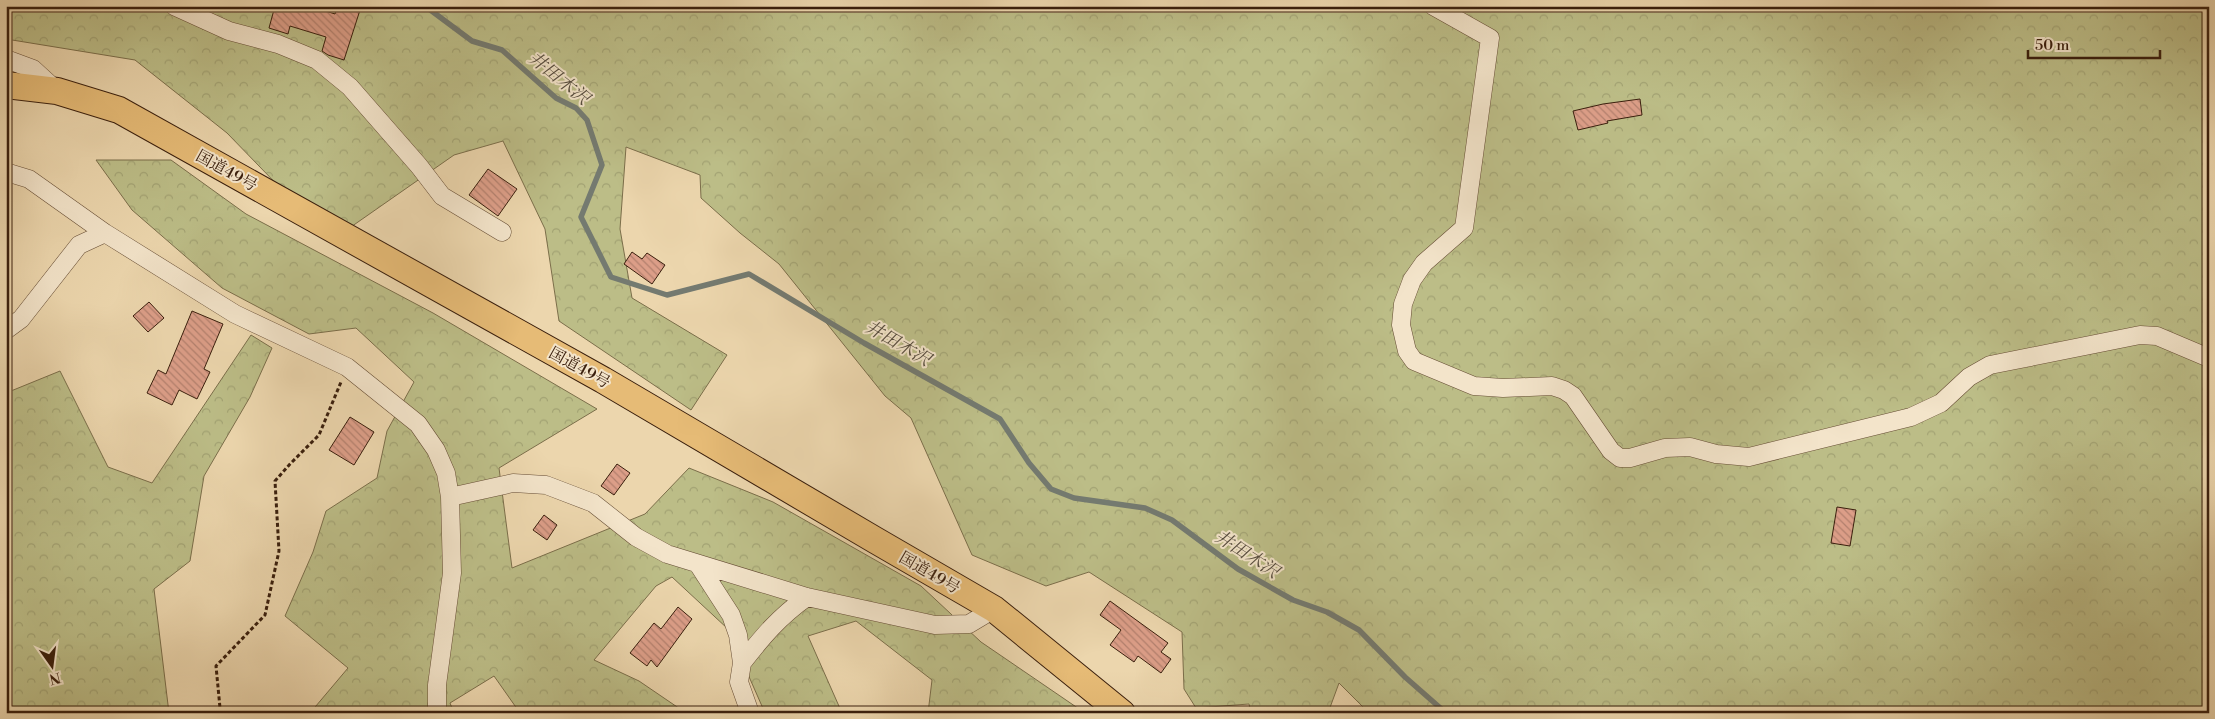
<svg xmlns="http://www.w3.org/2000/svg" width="2215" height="719" font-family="'Libre Bodoni','Noto Serif JP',serif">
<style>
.forest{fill:url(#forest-crowns);stroke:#7b6e4a}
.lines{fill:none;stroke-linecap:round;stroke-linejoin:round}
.stream{stroke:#747a70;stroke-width:5.5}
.building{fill:url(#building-back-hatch);stroke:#3a1f0d}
.minor-casing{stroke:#664d35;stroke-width:19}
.highway-casing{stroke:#3a1f0d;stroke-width:28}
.path{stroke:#3a1f0d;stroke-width:3;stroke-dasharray:4 2.5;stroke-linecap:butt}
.minor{stroke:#f3e4ca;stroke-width:18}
.highway{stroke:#e6bb76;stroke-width:26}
.labels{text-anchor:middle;stroke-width:4;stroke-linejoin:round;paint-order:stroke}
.street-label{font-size:16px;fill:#3a1f0d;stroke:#f3e4ca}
.water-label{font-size:18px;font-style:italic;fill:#574d3f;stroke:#f3e4ca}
</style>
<defs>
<pattern id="forest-crowns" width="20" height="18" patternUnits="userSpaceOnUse" patternTransform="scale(1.25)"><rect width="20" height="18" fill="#bcbd87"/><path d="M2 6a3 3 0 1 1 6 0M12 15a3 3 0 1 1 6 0" fill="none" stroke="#a2a273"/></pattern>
<pattern id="building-back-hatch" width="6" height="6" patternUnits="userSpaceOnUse" patternTransform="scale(1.25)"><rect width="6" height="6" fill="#dc9e88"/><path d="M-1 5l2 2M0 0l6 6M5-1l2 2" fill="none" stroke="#b3806e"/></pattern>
</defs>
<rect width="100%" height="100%" fill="#ecd6ad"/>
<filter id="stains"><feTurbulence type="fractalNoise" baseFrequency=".004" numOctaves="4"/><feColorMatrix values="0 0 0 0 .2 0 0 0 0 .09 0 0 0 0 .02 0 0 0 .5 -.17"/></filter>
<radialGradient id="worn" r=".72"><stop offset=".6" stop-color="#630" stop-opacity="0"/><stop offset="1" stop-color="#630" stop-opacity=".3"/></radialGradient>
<path class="forest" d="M6 6H2209V713H1369L1339 683 1328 713H1251L1249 704 1196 708 1184 689 1182 632 1089 572 1046 586 972 555 911 418 885 396 779 264 740 233 701 198 700 175 626 147 620 229 632 298 727 355 691 410 559 321 545 229 503 141 454 155 348 229 290 198 227 133 135 60 6 39Z
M96 160H171L246 214 433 313 597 409 499 468 512 568 645 514 689 468 773 502 921 586 981 642 1085 713H928L932 680 856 621 808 636 842 713H765L728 629 672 577 656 586 594 660 639 681 686 713H520L494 676 450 703 454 713H310L348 668 285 616 313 552 326 511 377 478 387 431 414 382 356 328 309 334 222 288 132 210Z
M251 335 272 348 250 397 204 476 190 561 154 589 169 713H6V393L60 371 108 467 152 483Z"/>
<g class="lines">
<path class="stream" d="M425 6 472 41 502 50 556 98 576 108 587 120 602 165 581 217 611 277 667 295 749 274 864 343 1000 419 1029 463 1051 489 1074 498 1145 508 1172 520 1238 569 1293 600 1327 612 1359 630 1405 677 1446 713"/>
</g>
<path class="building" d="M275 6H310L335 14 337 6H346L360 10 344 60 328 55 322 51 326 37 290 26 288 34 269 28Z
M1640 99 1642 115 1607 121 1608 123 1578 130 1573 111 1603 104Z
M488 169 517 189 498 216 469 195Z
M632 252 642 259 647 253 665 265 652 284 624 264Z
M149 302 164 318 148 332 133 316Z
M192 311 223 324 204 369 210 372 197 399 179 390 172 405 147 393 158 370 166 374Z
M350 417 374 432 354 465 329 450Z
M617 464 630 473 614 495 601 486Z
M1837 507 1856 510 1850 546 1831 543Z
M544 515 557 525 547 540 533 530Z
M1110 601 1168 643 1161 652 1171 659 1161 673 1138 656 1134 662 1110 645 1121 630 1100 615Z
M678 607 692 619 657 667 651 660 647 666 630 653 654 623 661 629Z"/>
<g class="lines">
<g class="minor-casing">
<path id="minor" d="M174 6 229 31 278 44 317 60 350 87 419 166 442 196 502 232
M1433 6 1490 38 1464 228 1424 263 1412 280 1403 304 1401 325 1407 351 1414 361 1474 386 1503 388 1552 386 1564 390 1573 396 1611 451 1620 458H1630L1665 448 1690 447 1716 454 1749 457 1911 417 1941 403 1969 377 1990 365 2140 335 2157 336 2209 358
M6 59 33 69 57 91
M6 172 29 179 105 233 235 314 347 367 418 424 436 450 446 473 450 497 452 573 437 685V713
M6 330 21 319 79 245 105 233
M450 497 513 483 546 485 593 503 636 537 667 554 807 597 935 625 969 624 994 609
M698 564 731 615 738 635 742 663C763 636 779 617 807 597
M742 663 739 682 750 713"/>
</g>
<g class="highway-casing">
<path id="highway" d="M6 85 57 91 119 110 603 380 875 540 994 609 1122 713"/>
</g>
<path class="path" d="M218 713 220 708 216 666 265 615 279 551 275 481 290 464 319 435 341 382"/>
<use href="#minor" class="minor"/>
<use href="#highway" class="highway"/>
</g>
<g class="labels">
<g class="street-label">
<text transform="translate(227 170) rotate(29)" y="6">国道49号</text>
<text transform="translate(580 367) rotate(29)" y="6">国道49号</text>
<text transform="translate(930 572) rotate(30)" y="6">国道49号</text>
</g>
<g class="water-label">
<text transform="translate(559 78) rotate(39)" y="6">井田木沢</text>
<text transform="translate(898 343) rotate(30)" y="6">井田木沢</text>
<text transform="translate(1247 554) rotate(33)" y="6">井田木沢</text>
</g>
</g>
<rect width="2215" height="719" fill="none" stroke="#ecd6ad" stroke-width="25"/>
<rect x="8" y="8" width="2200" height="704" fill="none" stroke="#3a1f0d" stroke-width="2.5"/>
<rect x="12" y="12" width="2190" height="694" fill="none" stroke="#3a1f0d"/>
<g transform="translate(52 666) rotate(166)" stroke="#f3e4ca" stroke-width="4" paint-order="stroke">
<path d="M0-4L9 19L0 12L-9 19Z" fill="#3a1f0d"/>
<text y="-8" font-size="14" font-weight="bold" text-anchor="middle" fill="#3a1f0d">N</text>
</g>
<path d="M2028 50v8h132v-8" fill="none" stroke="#3a1f0d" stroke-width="2.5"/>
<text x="2035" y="50" font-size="15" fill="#3a1f0d" stroke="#f3e4ca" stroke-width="4" paint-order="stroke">50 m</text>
<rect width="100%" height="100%" filter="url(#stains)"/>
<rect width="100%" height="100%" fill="url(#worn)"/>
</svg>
